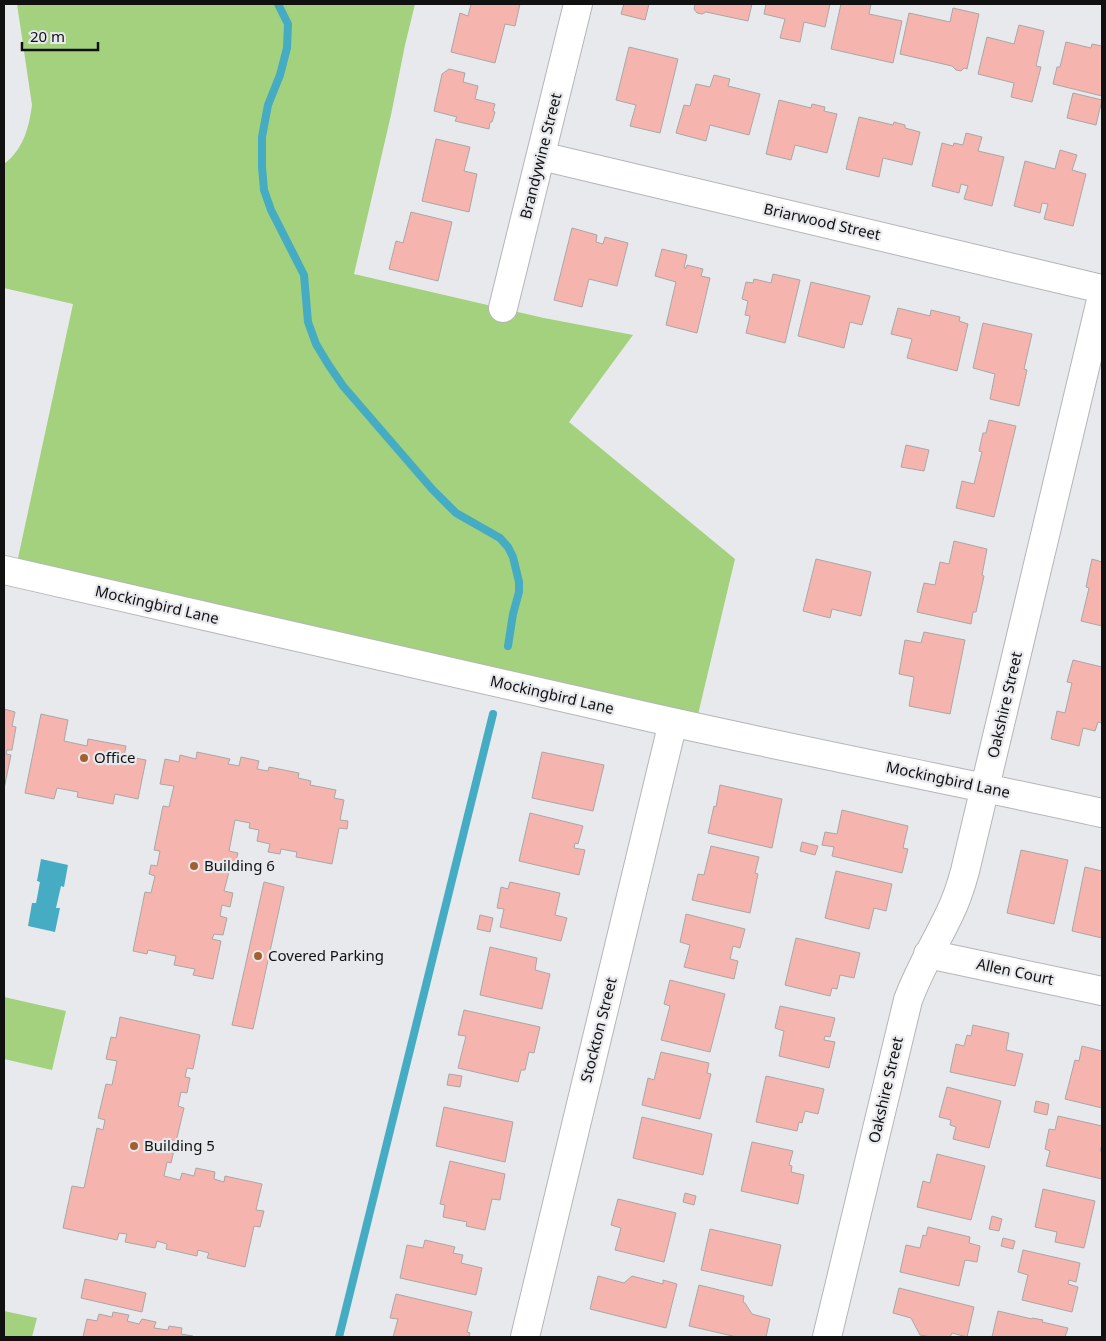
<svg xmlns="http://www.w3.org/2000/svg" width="1106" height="1341" font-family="'Noto Sans',sans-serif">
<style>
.green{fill:#a3d17d}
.water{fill:#45acc4}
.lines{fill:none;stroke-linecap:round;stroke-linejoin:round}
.stream{stroke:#45acc4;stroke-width:8}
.building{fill:#f5b5ae;stroke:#aba6a6}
.minor-casing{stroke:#b4b5b9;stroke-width:30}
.minor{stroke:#fff;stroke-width:28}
.poi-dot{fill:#a35f2f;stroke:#e8e9ed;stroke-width:2}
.labels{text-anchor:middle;stroke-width:4.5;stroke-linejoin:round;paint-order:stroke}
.street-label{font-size:15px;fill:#111112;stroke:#e8e9ed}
.poi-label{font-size:15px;fill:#111112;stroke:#e8e9ed;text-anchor:start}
</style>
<rect width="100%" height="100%" fill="#e8e9ed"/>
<path class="green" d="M17 4H415L405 45 391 115 354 274 544 318 633 335 569 422 735 559 695 727 15 572 73 304 4 288V164C23 150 29 128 32 105Z
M4 997 66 1011 52 1070 4 1059Z
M4 1311 37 1318 32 1337H4Z"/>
<path class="water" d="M41 859 68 865 64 887 61 886 56 908H60L55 932 28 926 32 903H36L40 882 37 881Z"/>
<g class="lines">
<path class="stream" d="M278 4 288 24 287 48 280 75 268 105 262 137V167L264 190 271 210 304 275 308 322 316 344 328 364 343 386 432 489 456 513 500 538 508 547 513 557 519 582V592L513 614 508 646
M339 1337 493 714"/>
</g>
<path class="building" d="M471 4H520L515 26 505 24 495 63 451 52 460 13 468 16Z
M624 4H649L645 20 621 14Z
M695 4H752L748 21 706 12 702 14 697 13 694 9Z
M766 4H830L825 27 804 22 800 42 780 38 785 19 764 14Z
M841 4H871L869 14 902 21 893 63 831 49Z
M953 8 979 14 967 69 964 68 961 71 956 70 952 66 900 54 909 13 950 22Z
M1019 25 1044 31 1036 66 1041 67 1032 102 1011 97 1014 83 978 74 987 37 1014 44Z
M1066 42 1091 48 1092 44 1102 46V96L1053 84 1057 67H1060Z
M629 47 678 59 660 133 630 126 636 105 616 100Z
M449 69 465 73 463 82 478 86 475 99 495 104 493 111 495 112 492 122H490L489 129 455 121 457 117 434 111 442 74Z
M714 75 730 79 728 86 760 94 749 135 710 125 706 141 676 133 684 105 690 106 696 84 710 87Z
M1073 93 1102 100 1096 125 1067 118Z
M779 100 811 108 812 104 825 107 824 111 837 114 827 153 795 145 791 160 766 154Z
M859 117 893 125 894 122 905 125V128L920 132 912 165 883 158 879 177 846 169Z
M966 133 982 137 978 151 1004 157 992 206 964 199 968 186 961 184 959 193 932 186 942 143 953 146 954 143 963 145Z
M436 139 470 147 464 171 477 174 469 212 422 201Z
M1060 150 1077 155 1072 170 1086 174 1073 226 1044 219 1048 204 1042 203 1040 213 1014 206 1025 161 1055 169Z
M411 212 452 222 438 281 389 269 396 241 403 243Z
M572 228 597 235 596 242 603 244 605 237 628 243 617 286 589 279 582 307 554 300Z
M662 249 687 255 684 268H686L687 265 703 269 701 276 710 278 697 333 666 325 676 282 655 276Z
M773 274 800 280 785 343 746 333 750 316 745 315 748 301 742 299 746 282 753 283 754 279 771 283Z
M811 282 870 296 862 325 850 322 844 348 798 336Z
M898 308 930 316 931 310 960 317 959 321 968 324 957 371 907 358 912 339 891 334Z
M983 323 1032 334 1024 369 1027 370 1019 406 990 399 995 374 973 368Z
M989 420 1016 426 994 517 956 508 962 481 974 484 982 452 979 451 983 433H986Z
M906 445 929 450 924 471 901 467Z
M954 541 987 549 982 575 984 576 976 612H973L971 624 917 612 924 583 935 585 940 562 949 564Z
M816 559 871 572 861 616 832 609 830 618 803 611Z
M1092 559 1102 562V626L1081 621 1089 588 1086 587Z
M924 632 965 640 950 714 909 706 914 677 899 674 905 640 921 643Z
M1073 660 1102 667V723L1098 722 1095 731 1083 728 1079 746 1051 739 1057 711 1065 713 1072 683 1067 682Z
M4 709 15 712 12 726 16 727 12 750H7L6 754 11 755 4 789Z
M41 714 68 720 64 741 87 746 88 739 126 746 124 756 146 760 138 799 115 794 113 804 77 797 78 792 57 788 54 799 25 793Z
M197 752 230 759 228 764 239 766 241 757 259 761 257 769 268 771 269 767 299 773 298 778 311 781 310 785 336 790 334 798 344 800 340 820 348 821 347 829 339 828 332 864 296 857 297 852 281 849 280 854 268 852 270 844 257 841 259 830 249 828 250 823 235 820 229 851 238 853 235 864H231L224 891 233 893 230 907 222 905 220 916 227 918 223 935 214 934 212 939 221 941 213 979 193 975 195 969 174 965 176 956 148 950 147 954 133 951 145 892 151 893 155 876 149 874 151 865 157 866 160 851 154 850 163 806 169 807 174 786 160 784 165 759 179 762 180 755 196 759Z
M542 752 604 765 593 811 532 798Z
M720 785 782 799 772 848 708 833 714 806 716 807Z
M842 810 908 826 903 848 908 849 902 873 832 856 834 847 822 845 825 832 837 834Z
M530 813 583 826 578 844 575 843 574 848 585 850 579 875 519 861Z
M802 842 818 846 815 855 800 851Z
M711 846 759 857 755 873 758 874 750 913 692 900 698 874 704 875Z
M1021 850 1068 860 1054 924 1007 913Z
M1085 867 1102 871V938L1072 931Z
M836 871 892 884 886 911 874 908 869 929 825 918Z
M264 882 284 887 253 1029 232 1025Z
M510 882 560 893 555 915 567 918 561 941 500 927 504 909 497 908 501 887 508 889Z
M686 914 745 929 740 948 733 946 730 959 738 961 734 979 684 967 690 945 680 942Z
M480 915 493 918 490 932 477 929Z
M796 938 860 953 854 978 840 975 837 989 832 988 830 996 785 985Z
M490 947 537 958 535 970 550 974 542 1009 480 995Z
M670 980 725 994 710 1052 661 1040 670 1006 664 1004Z
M780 1006 835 1018 830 1037 825 1036 824 1040 835 1042 829 1068 779 1056 784 1031 775 1028Z
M464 1010 540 1027 534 1053 529 1052 525 1070H521L518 1082 458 1068 466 1036 458 1035Z
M120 1017 200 1035 193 1069 187 1068 185 1077 190 1078 187 1093 181 1092 178 1106 184 1108 171 1163 167 1162 164 1176 180 1180 182 1173 194 1176 196 1168 215 1172 214 1179 224 1182 225 1176 262 1184 256 1210 264 1211 260 1227 254 1226 245 1267 207 1258 209 1253 198 1250 197 1256 166 1249 167 1244 157 1241 155 1248 125 1242 127 1234 119 1233 117 1240 63 1228 72 1186 84 1188 97 1128 103 1130 105 1120 98 1118 106 1084 112 1085 117 1061 106 1059 111 1037 116 1038Z
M973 1025 1009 1033 1006 1050 1023 1054 1015 1086 950 1072 956 1044 964 1046 967 1035 971 1036Z
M1082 1046 1102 1051V1108L1065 1099 1075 1060 1079 1061Z
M661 1052 709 1063 707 1073 711 1074 700 1119 642 1105 648 1078 654 1080Z
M449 1074 462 1076 460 1087 447 1085Z
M766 1076 824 1089 818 1114 805 1111 802 1123 799 1122 797 1131 756 1122Z
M947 1087 1001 1101 989 1148 953 1139 956 1127 950 1125 951 1120 939 1117Z
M1036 1101 1049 1104 1047 1115 1034 1112Z
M444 1107 513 1122 505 1162 436 1146Z
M1058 1116 1102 1126V1147H1101L1100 1151 1102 1152V1179L1046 1166 1050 1151 1045 1149 1049 1129 1055 1130Z
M642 1117 712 1134 703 1175 633 1158Z
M752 1142 793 1151 789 1165 792 1166 791 1172 804 1175 798 1204 741 1191Z
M937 1154 985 1166 971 1220 917 1207 923 1181 930 1183Z
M450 1161 505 1174 500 1200 492 1199 485 1230 466 1226 467 1222 443 1217 445 1205 440 1204Z
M1043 1189 1095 1201 1084 1248 1055 1242 1057 1232 1035 1227Z
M685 1193 696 1196 694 1205 683 1202Z
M618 1199 676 1213 664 1262 615 1250 621 1228 611 1225Z
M992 1216 1002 1219 999 1231 989 1229Z
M928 1227 970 1237 969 1243 980 1246 977 1262 965 1260 959 1286 900 1272 906 1245 920 1248 923 1235 926 1236Z
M710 1229 781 1245 772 1286 701 1270Z
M1003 1238 1015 1241 1013 1249 1001 1246Z
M425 1240 455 1247 453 1253 463 1255 461 1263 482 1268 476 1295 400 1278 407 1245 423 1248Z
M1023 1250 1080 1263 1076 1282 1069 1280 1068 1284 1078 1287 1072 1312 1022 1300 1028 1275 1018 1272Z
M598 1276 624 1283 632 1276 663 1284V1280L677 1284 666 1328 590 1309Z
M85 1279 146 1293 142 1312 81 1298Z
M699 1285 744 1296 743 1302 745 1303 752 1314 770 1319 766 1337H737L689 1326Z
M899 1288 974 1307 967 1337 952 1333 950 1337H931L920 1335 911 1318 893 1313Z
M396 1294 472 1312 467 1332 470 1333 469 1337H393L398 1319 390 1318Z
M998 1311 1032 1319V1318L1043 1320 1042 1322 1068 1328 1065 1337H992Z
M113 1312 129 1315 127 1321 139 1324 142 1319 156 1322 154 1328 168 1330 169 1326 182 1328 181 1334 193 1336V1337H83L87 1319 97 1321 99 1314 112 1317Z"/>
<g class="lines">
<g class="minor-casing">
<path id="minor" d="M541 156 1102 289
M503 308 578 4
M4 570C219 619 433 669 649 717 800 751 951 780 1102 813
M928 954 1102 991
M525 1337 673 722
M827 1337 908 1000C919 970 935 944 949 915 956 901 961 886 965 871L1102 296"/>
</g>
<use href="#minor" class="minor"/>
</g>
<g class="poi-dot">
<circle cx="84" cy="758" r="5"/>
<circle cx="194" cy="866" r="5"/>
<circle cx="258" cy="956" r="5"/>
<circle cx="134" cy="1146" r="5"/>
</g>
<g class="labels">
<g class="street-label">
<text transform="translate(541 156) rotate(-76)" y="5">Brandywine Street</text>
<text transform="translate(822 222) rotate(13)" y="5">Briarwood Street</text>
<text transform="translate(157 605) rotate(13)" y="5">Mockingbird Lane</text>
<text transform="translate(552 695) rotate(13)" y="5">Mockingbird Lane</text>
<text transform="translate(1005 705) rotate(-77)" y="5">Oakshire Street</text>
<text transform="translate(948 780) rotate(12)" y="5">Mockingbird Lane</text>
<text transform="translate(1015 972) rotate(12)" y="5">Allen Court</text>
<text transform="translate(599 1030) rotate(-76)" y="5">Stockton Street</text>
<text transform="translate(886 1090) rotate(-77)" y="5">Oakshire Street</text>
</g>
<g class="poi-label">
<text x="94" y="763">Office</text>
<text x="204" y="871">Building 6</text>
<text x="268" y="961">Covered Parking</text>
<text x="144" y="1151">Building 5</text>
</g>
</g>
<rect width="1106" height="1341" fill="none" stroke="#111112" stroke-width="10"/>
<path d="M22 42v8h76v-8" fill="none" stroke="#111112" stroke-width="2.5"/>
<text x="30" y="42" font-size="15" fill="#111112" stroke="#e8e9ed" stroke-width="4" paint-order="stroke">20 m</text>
</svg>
